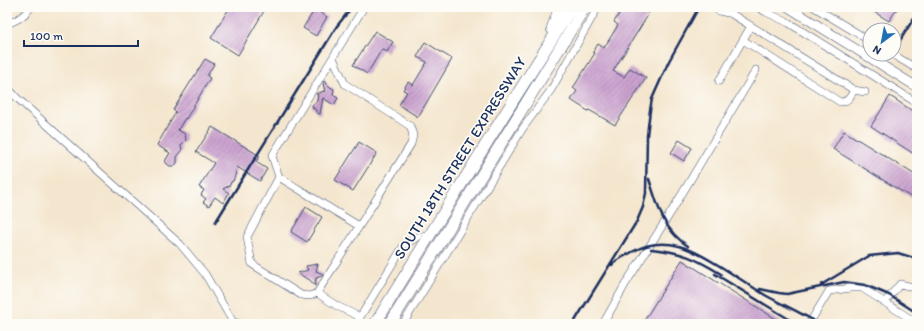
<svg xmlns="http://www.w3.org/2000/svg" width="924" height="331" font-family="Itim,sans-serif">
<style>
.building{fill:url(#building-hatch)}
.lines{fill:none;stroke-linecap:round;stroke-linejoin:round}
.minor-casing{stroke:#3c4a6f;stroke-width:8}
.major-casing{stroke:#3c4a6f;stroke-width:10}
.highway-casing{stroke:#3c4a6f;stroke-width:12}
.minor{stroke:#fff;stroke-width:7}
.major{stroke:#fff;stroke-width:9}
.highway{stroke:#fff;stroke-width:11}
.rail{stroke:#1b2f5e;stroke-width:2.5}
.highway-bridge-casing{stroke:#3c4a6f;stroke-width:12;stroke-linecap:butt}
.highway-bridge{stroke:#fff;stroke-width:11}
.labels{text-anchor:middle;stroke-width:3.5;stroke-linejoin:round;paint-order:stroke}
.street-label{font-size:15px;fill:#1b2f5e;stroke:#fdfcf7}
</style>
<defs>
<pattern id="building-hatch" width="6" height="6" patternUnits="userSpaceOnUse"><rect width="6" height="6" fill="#cba2cf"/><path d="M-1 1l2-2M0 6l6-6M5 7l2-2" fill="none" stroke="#a484ab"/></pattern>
</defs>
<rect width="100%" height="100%" fill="#fdfcf7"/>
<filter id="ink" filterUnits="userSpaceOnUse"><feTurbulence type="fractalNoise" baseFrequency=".025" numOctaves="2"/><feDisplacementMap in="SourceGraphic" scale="8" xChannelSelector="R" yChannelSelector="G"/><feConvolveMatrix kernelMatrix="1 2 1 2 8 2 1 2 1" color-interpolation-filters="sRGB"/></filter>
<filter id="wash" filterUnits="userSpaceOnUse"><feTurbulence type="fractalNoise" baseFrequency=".012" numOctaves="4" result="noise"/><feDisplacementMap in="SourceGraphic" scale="16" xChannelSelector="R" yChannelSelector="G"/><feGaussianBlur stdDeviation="0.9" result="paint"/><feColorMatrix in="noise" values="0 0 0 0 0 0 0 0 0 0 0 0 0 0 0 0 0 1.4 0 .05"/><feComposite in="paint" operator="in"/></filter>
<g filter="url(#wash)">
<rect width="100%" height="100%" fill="#f4e6ce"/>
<g id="blocks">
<path class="building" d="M230 7H257L264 11 238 55 211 38Z
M607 7H652L647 15H648L613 71 624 77 630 68 646 78 615 125 589 110 588 111 571 100 577 91 573 88 595 53 593 52 598 44 604 48 618 25 614 22 619 14Z
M866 7H898L889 21Z
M315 9 327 17 316 36 303 28Z
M375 31 393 42 387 52 382 49 367 74 353 65Z
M425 42 452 59 418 117 399 105 407 92 403 90 408 82 413 85 427 62 417 57Z
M205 59 214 64 207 76 210 78 186 119 185 118 178 130 185 134 186 140 181 145 182 151 177 157V163L174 166H170L167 164 165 161 170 153 157 145 176 112 173 110Z
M324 81 330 87 334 89 333 95 338 98 334 105 323 98 320 114 316 113V110L313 108 312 105 317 101 318 94H316L324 91 325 92 323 83Z
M890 96 917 114V156L871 126Z
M212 127 260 156 256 162 267 169 260 181 237 167 235 176 233 181 231 182 230 185 223 189 229 193 223 203 215 197 209 206 203 202 206 199 201 195 204 190 199 187 214 163 196 152Z
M844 131 917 176V201L833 149Z
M679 140 692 148 684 161 671 153Z
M359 142 377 153 353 191 335 180Z
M306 207 322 217 307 242 291 232Z
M682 260 784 324H642Z
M318 264 316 271 323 274 322 276 316 278 315 286 309 279H307L298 273 308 270 306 266Z"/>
</g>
</g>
<g filter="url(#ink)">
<use href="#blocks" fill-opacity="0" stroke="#3c4a6f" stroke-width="1"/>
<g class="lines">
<g class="minor-casing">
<path id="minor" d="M713 7 719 11 728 13
M722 7 730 13 854 90 865 92
M758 7 766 12 789 23 917 103
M814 7 870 41
M7 24C17 20 25 16 31 7
M743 40 840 102C848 102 850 97 854 90
M892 54 917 69
M333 58 345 84 410 126 413 135 411 144 317 293 310 296 301 295 252 264 247 237 279 177 272 156 364 7
M719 81 751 26
M7 87 17 98 180 244 205 274 233 322 240 324
M279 177 359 226
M317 293 337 306 360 317
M885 302 900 284 917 288
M356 324 404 245 417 237 432 234
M403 324 523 128 551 90 598 7
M603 324 626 283 673 209 756 70
M809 324 829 291 851 288H862L917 323"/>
</g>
<g class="major-casing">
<path id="major" d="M788 7 917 87"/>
</g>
<g class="highway-casing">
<path id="highway" d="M552 29 560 7
M491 136 572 7
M390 324 585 7"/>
</g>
<use href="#minor" class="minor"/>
<use href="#major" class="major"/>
<use href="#highway" class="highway"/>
<path class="rail" d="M899 42 917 13
M649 179C658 206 662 229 688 246
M215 223 337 26 352 7
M651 249C682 252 695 258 721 274
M612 265C617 259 625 256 632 252 666 233 694 250 723 268 737 277 751 286 765 295 783 305 802 313 819 324
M715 274 797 324
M821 285 869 256 898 253 917 259
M760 289 779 293 787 294 844 282 865 285 889 295 917 313
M573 324 637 221 643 207 646 193 647 135 650 110 652 99 669 61 699 7"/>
<g class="highway-bridge-casing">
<path id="highway-bridge" d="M375 324 491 136"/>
</g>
<use href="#highway-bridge" class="highway-bridge"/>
</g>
</g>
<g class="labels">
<g class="street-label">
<text transform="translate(460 158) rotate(-58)" y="5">SOUTH 18TH STREET EXPRESSWAY</text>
</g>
</g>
<rect width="924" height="331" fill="none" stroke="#fdfcf7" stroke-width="24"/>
<g transform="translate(882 42) rotate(212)"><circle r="19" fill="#fdfcf7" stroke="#a3aaba"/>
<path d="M0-3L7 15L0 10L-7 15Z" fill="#1f6fb2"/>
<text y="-6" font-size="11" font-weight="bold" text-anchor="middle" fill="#1b2f5e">N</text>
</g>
<path d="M24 40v6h114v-6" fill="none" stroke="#1b2f5e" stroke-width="2"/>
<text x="30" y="40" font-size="12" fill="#1b2f5e" stroke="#fdfcf7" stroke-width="3" paint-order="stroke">100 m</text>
</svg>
